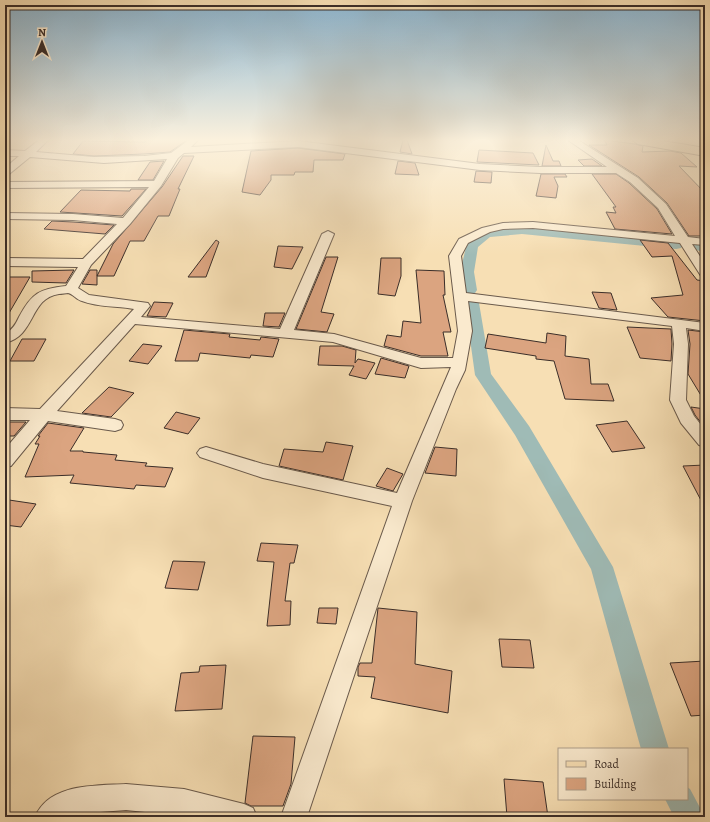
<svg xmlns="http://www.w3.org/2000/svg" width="710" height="822" font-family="Alegreya,serif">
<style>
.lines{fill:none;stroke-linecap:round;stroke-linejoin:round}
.canal{fill:#9fbbb6;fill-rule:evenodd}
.building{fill:#dba480;stroke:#3b2e29}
.minor-casing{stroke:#6a5a4c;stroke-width:2}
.primary-casing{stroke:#3b2e29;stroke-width:2}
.minor{fill:#faeace;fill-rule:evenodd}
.primary{fill:#f7dfb4;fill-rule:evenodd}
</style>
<rect width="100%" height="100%" fill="#f7dfb4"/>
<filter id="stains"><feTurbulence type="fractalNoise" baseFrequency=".005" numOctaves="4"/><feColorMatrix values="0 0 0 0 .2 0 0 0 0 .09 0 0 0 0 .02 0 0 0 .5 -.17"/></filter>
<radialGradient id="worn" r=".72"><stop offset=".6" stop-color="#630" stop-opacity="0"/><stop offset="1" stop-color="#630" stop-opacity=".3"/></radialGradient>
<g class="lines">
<path class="canal" d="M522 226 676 241 681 242 683 245 681 248 676 249 522 234 490 237 478 247 474 272 477 290 475 293H465L460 272 467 243 481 230Z
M696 242 705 244V252L691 249 689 246 691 243Z
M472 299 477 300 479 303 491 374 529 426 613 567 669 749H641L591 569 515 435 475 375 465 303 467 300Z
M687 787 690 789 705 817H674L665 799H687Z"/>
</g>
<path class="building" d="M148 140H187L170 152 144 154 94 156 73 154 83 141 145 142Z
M403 140H407L412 154 400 152Z
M604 140 635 144 643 146 642 152 670 151 681 153 697 167 679 166 705 193V236H689L667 203 639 177 589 145H607Z
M546 145 553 161H559L561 166H542Z
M298 148 345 154 343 160H314L313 172H295L294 175H271V180L260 195 242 192 251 151Z
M479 150 533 153 539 165 477 162Z
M183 156H194L178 189H180L169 216H158L144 241H130L114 276H97L113 244 162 187Z
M592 159 602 166H584L578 160Z
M164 161 153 180H138L150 162Z
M398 161 415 163 419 175 395 174Z
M476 171 492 172 491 183 474 182Z
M541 174H565L567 177H554L558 186 556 198 536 196Z
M592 174H616L629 183 657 209 672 234 615 229 606 212 616 213 613 207H616Z
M131 189H146L122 216 60 212 81 190 130 191Z
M52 221 73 222 114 225 105 234 44 229Z
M216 240 219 242 206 277H188Z
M640 240 668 243 697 280 705 281V321L668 317 651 298 683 295 672 256 652 257Z
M278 246 303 247 292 269 274 267Z
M326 257H338L321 312 334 314 327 332 296 329Z
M381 258H401V276L395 296 378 294Z
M74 270 66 283 32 282V271Z
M90 270H97V285L82 284Z
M416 270 444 271 445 295H443L451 332H443L448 356H421L384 346 387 335 401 337 403 321 421 323Z
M5 277H30L5 320Z
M592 292 611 293 617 310 599 308Z
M154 302 173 303 166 317 147 316Z
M265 313H285L279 327 263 326Z
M627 327 671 329 672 344 671 361 640 358Z
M184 330 230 334 229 337 260 340 261 337 279 339 273 357 251 355 250 358 200 353 198 361H175Z
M688 330 705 332V402L688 374 690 344Z
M547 333 566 336 565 356 589 359 591 384H608L614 401 565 399 554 361 536 359V356L485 348 488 334 546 343Z
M22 339H46L34 361H10Z
M143 344 162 346 148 364 129 361Z
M320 346H342L356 350 355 363 358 359 375 363 366 379 349 375 354 366 318 365Z
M381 358 409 366 405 378 375 374Z
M109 387 134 393 111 417 82 413Z
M691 407 705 409V428L695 415Z
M176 412 200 418 188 434 164 428Z
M627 421 645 448 612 452 596 425Z
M5 422H26L14 436H5Z
M48 423 84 428 70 451H83V452L117 455 115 460 147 463 145 466 173 468 165 487 136 485 134 489 70 483 74 475 25 477 39 444H35L40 436H38Z
M326 442 353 446 343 480 279 466 284 449 323 452Z
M435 447 457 449 456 476 425 473Z
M705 465V508L683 466Z
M387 468 403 474 393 491 376 486Z
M9 500 36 504 21 527 5 525V505Z
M261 543 298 545 294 563H290L285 601H291L290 625 267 626 274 562 257 561Z
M173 561 205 562 198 590 165 588Z
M319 608H338L336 624 317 623Z
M378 608 417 612 415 664 452 671 448 713 371 698 375 677 358 676V667L360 663H372Z
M499 639 530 640 534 668 502 667Z
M705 661V715L691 716 670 663Z
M226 665 222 709 175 711 181 673 199 672 200 666Z
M253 736 295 737 291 784 283 806H251L245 803Z
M504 779 543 782 548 817H507Z"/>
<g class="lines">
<g class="minor-casing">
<path id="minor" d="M39 140H48L36 152 94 157 144 156 171 153 189 140H198L191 147 298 141 480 164 540 167H607L568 140H578L638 178 666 204 688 237 705 239V245L692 244 705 264V277L701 276 680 243 533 228 503 229 490 232 468 243 461 256 466 293 705 323V331L686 328 688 344 686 400 694 416 705 430V447L699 445 681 423 670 400 674 344 672 326 468 301 472 331 465 370 456 389 412 501 307 817H281L392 506 263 478 200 457 197 453 200 449 206 447 263 464 397 493 451 367 421 368 333 342 135 324 57 411 115 419 121 421 123 425 121 429 115 431 48 421 11 466 5 467V449L30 420H5V408L40 409 134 309C117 306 97 307 82 301 77 300 73 294 68 293 66 293 62 294 59 294 29 298 36 336 5 343V334C12 330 16 324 19 317 32 293 39 289 66 286L78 267 5 266V258L83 259 117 224 73 220 5 219V213L73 214 123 218 149 187 5 188V182L154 181 167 159 104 163 30 157 8 175 5 176V168L19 156H5V150L25 151ZM298 147 480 170 540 173H616L630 182 658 208 675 236 533 222 503 223 482 228 459 239 449 256 458 331 453 358H421L334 334 294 330 334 234 328 231 322 234 280 329 141 317 150 306 148 303 89 295 78 288 91 265 130 224 161 186 178 158 184 153Z
M126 784 184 789 244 804 253 808 257 817H192L126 810 75 814 71 817H35C49 783 95 786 126 784Z"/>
</g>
<g class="primary-casing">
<path id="primary" d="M632 140H657L705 148V156L638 144Z"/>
</g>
<use href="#minor" class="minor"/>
<use href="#primary" class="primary"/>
</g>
<linearGradient id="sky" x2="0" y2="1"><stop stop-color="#8bb7d4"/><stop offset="0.55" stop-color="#fbf1dd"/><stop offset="1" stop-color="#fbf1dd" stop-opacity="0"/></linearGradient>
<rect width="710" height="255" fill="url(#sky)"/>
<rect width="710" height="822" fill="none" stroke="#f7dfb4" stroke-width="20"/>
<rect x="6" y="6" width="698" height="810" fill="none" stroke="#3b2e29" stroke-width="2"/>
<rect x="10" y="10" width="690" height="802" fill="none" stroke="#3b2e29"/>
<rect x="558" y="748" width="130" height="52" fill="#faeace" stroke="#ae9f8c"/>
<rect x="566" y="761" width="20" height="6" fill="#f7dfb4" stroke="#ae9f8c"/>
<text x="594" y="768" font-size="12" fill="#3b2e29">Road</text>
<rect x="566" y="778" width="20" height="12" fill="#dba480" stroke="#ae9f8c"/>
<text x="594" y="788" font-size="12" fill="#3b2e29">Building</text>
<g transform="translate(42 42)" stroke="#faeace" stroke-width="3" paint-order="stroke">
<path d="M0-3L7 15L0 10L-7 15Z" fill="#3b2e29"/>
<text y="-6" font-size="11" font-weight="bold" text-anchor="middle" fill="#3b2e29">N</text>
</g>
<rect width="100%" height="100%" filter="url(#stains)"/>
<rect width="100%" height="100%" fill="url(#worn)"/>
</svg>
